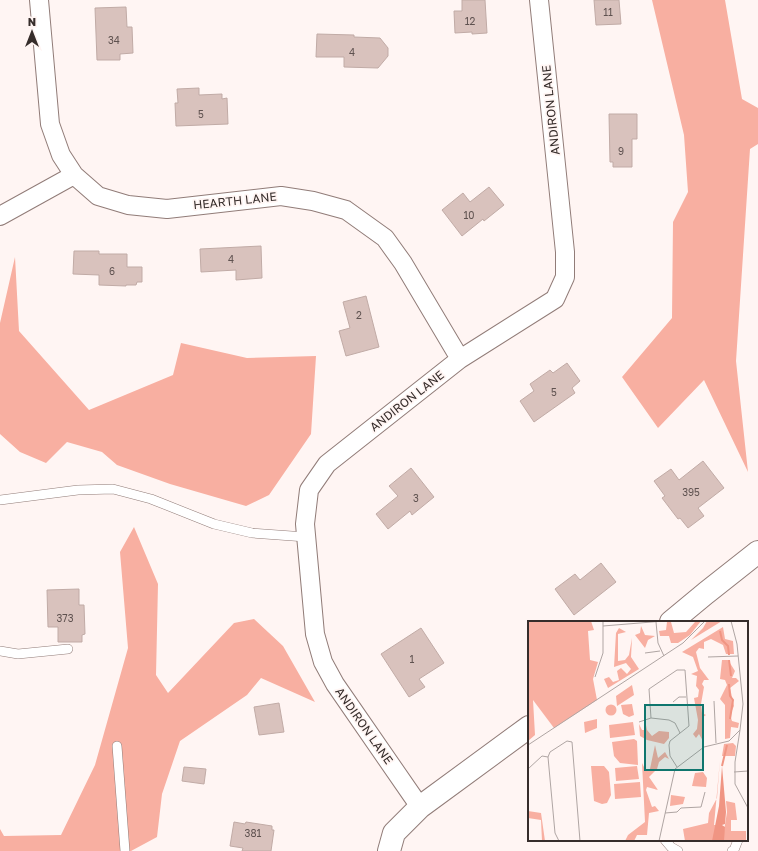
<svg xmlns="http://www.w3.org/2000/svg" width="758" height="851" font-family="'Golos Text',sans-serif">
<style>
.green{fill:#f8afa1}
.building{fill:#d9c2bd;stroke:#c1aba6}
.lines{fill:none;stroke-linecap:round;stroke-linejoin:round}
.service-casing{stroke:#917c78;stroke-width:10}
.minor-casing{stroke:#917c78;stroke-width:20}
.secondary-casing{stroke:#917c78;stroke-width:24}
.service{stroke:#fff;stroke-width:9}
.minor{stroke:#fff;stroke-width:18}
.secondary{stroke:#fff;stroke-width:22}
.labels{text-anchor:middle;stroke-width:3.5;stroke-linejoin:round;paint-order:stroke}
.number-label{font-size:10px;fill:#5f5250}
.street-label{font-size:12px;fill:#362d2b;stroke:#fff5f3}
.inset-river{fill:none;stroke:#f09583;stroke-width:2}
.inset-road{fill:none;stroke:#afa5a3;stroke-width:1}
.view{fill:#0f766e;fill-opacity:0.15;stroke:#0f766e;stroke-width:2}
.inset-edge{fill:none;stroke:#362d2b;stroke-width:2}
</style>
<rect width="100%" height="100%" fill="#fff5f3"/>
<path class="green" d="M652 0H725L742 99 758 108V144L750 149 736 361 748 472 704 380 658 428 622 377 672 318 673 222 688 192 684 135Z
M15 257 19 331 89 410 173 375 181 343 247 358 316 356 311 434 269 495 246 506 170 484 117 465 102 452 67 442 46 463 20 452 0 434V323Z
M134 527 158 584 156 675 168 693 234 623 254 619 283 646 315 702 261 678 247 695 180 741 162 794 157 837 131 851H0V829L4 836 61 835 95 765 128 648 120 552Z"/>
<path class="building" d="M462 0H485L487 33 472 34V32L455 33 454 11H462Z
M594 0H619L621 24 596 25Z
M126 7 127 27H132L133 53 120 54V60H97L95 8Z
M317 34 354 35V37L380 38 388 48V56L378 68 344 67V57H316Z
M199 88V95L222 94V99L227 98 228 124 176 126 175 103H178L177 89Z
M609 114H637V139H632V167H613V162H610Z
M489 187 504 205 484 221 483 219 462 236 442 210 463 193 470 202Z
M261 246 262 278 236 280V270L201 272 200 249Z
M74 251H99V254H127V267H142V282H137L136 285H126V286L99 285V275L73 274Z
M366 296 379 347 346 356 339 331 350 328 343 302Z
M567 363 580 381 572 388 575 393 534 422 520 401 534 391 530 384 550 370 553 373Z
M703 461 724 488 698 508 704 516 688 528 680 518 678 519 662 498 665 496 654 481 671 469 679 480Z
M411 468 434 497 412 515 410 511 388 529 376 514 398 496 389 486Z
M601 563 616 582 574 615 555 589 575 574 580 580Z
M79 589V605H84L85 634 82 635V642H58V627H48L47 590Z
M421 628 444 663 419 679 425 687 409 697 381 654Z
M279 703 284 732 259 735 254 707Z
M184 767 206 769 204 784 182 781Z
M234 822 245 824 246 822 272 826V830H274L271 851H242L243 848 230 846Z"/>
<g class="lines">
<g class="service-casing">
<path id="service" d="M0 500 78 490 113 489 151 499 214 524 252 533 306 537
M0 651 18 654 68 649
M117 746 125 851
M665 840 671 847 678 851
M732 851 734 850 738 840"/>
</g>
<g class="minor-casing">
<path id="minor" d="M39 0 50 124 61 155 74 175
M0 216 74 175 98 196 128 205 167 209 281 196 313 201 346 210 385 238 403 263 460 359
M420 807 335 684 323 662 315 634 305 524 309 490 327 464 460 359 555 299 565 277V252L539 0"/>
</g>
<g class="secondary-casing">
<path id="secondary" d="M671 622 706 593 758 552
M389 851 394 833 420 807 529 727"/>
</g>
<use href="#service" class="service"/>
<use href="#minor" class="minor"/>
<use href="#secondary" class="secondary"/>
</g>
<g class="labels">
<g class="number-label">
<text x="608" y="16">11</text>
<text x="470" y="25">12</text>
<text x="114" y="44">34</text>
<text x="352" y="56">4</text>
<text x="201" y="118">5</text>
<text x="621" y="155">9</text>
<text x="469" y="219">10</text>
<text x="231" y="263">4</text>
<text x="112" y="275">6</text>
<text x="359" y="319">2</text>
<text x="554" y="396">5</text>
<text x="691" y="496">395</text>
<text x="416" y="502">3</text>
<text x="65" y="622">373</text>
<text x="412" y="663">1</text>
<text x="253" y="837">381</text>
</g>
<g class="street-label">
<text transform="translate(551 110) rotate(-96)" y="4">ANDIRON LANE</text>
<text transform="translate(235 201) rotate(-6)" y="4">HEARTH LANE</text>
<text transform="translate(407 401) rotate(-38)" y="4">ANDIRON LANE</text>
<text transform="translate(364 726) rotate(55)" y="4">ANDIRON LANE</text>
</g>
</g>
<g transform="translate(528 621)">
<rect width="220" height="220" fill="#fff5f3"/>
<path d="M0 0H63L66 9 60 10 62 39 70 41 65 58 69 79 26 107 5 79 7 114 0 120ZM162 0H173L162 14 150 22H143L141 15H132L131 10 138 9 139 1H143L146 12 158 11 167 1ZM179 0H194L163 19 175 7ZM113 5 117 14 127 15 120 19 117 27 107 14 112 12ZM195 6 197 18 205 20 206 33H198L195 24 183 18 176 21V28L171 27 168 31 172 47 181 59H176L174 63 176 66 173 83 174 92 178 94 175 96V120L171 113 168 117 165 113 169 108 170 99 166 77 170 76 171 69 168 65 169 55 163 53 170 50 165 36 154 31ZM91 7 98 11 90 13V40L97 39 101 34 104 17 103 36 111 48 80 67 76 58 81 56 85 61 91 59 89 50 93 47 99 53 103 48 98 42 86 46 88 12ZM194 39H200L207 50 204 57H208L211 60 202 67 206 85 202 94 204 100 211 102 210 107 203 106 202 117 197 118V84L192 78 199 64 197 59 192 58ZM104 64 106 74 89 85 88 75ZM104 83 106 94 101 96 95 93 93 84ZM77.5 89a5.5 5.5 0 1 1 11 0a5.5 5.5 0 1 1-11 0ZM69 98V107L57 112 56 101ZM105 101 107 114 82 117 81 104ZM111 103 114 109H117L118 104 119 109 124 115 131 110 141 111V117L136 123 119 119 112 115ZM106 118 109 120 110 144 92 142 86 135 84 121ZM205 122 208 125 207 135H194L196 123ZM127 124 130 137 137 131 141 138 137 136 131 141 129 148 121 156 130 169 119 166 118 169 124 186 127 185 131 190 121 192 119 214H109L106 220H97L100 214 117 201 114 142 117 148H122ZM192 139 186 204H190L196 210 199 191 198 180 207 182 209 199H203V210H218V220H157L155 208 180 202 181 192 189 177ZM63 145H76L81 151 83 174 79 182 74 183 66 180ZM109 145 111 158 88 160 87 147ZM175 151 179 157 178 166 164 165 167 152ZM112 161 113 176 87 178 86 163ZM143 174 157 176 155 183 142 185ZM0 190 13 192 17 220H14L13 199 0 197Z" fill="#f8afa1"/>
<path d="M194 145 198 191 197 203 194 204 197 206 196 220H184L191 185Z" fill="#f09583"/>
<path class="inset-river" d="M192 10 194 19 200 25 201 34M201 39 203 55M201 63 202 75 205 79 202 98M194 145 199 124"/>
<path class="inset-road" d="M128 1 130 22 136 35M75 5 136 0M117 32 132 30M180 36 210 35M67 56 75 32V0M186 80 188 122M145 81 151 76H158M123 97 121 68 149 49H157L161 105 142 120 141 124 142 135 149 146M111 101 123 97 141 99 147 102 152 112M212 109 207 141V163L220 187M0 124 155 22 177 0M20 136 22 131 39 120 44 121 52 220M20 136 27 212 31 220M0 148 14 135 20 136M206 151 220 150M137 192 149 191 153 187 173 186 177 171M131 220 147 148 176 126 201 120 212 109 215 83 209 23 203 0"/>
<path class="view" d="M117 84H175V149H117Z"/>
<rect width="220" height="220" class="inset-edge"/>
</g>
<g transform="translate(32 32)" stroke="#fff5f3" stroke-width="3" paint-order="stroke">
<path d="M0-3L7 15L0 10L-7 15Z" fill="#362d2b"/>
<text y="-6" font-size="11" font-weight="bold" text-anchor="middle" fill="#362d2b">N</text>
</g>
</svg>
